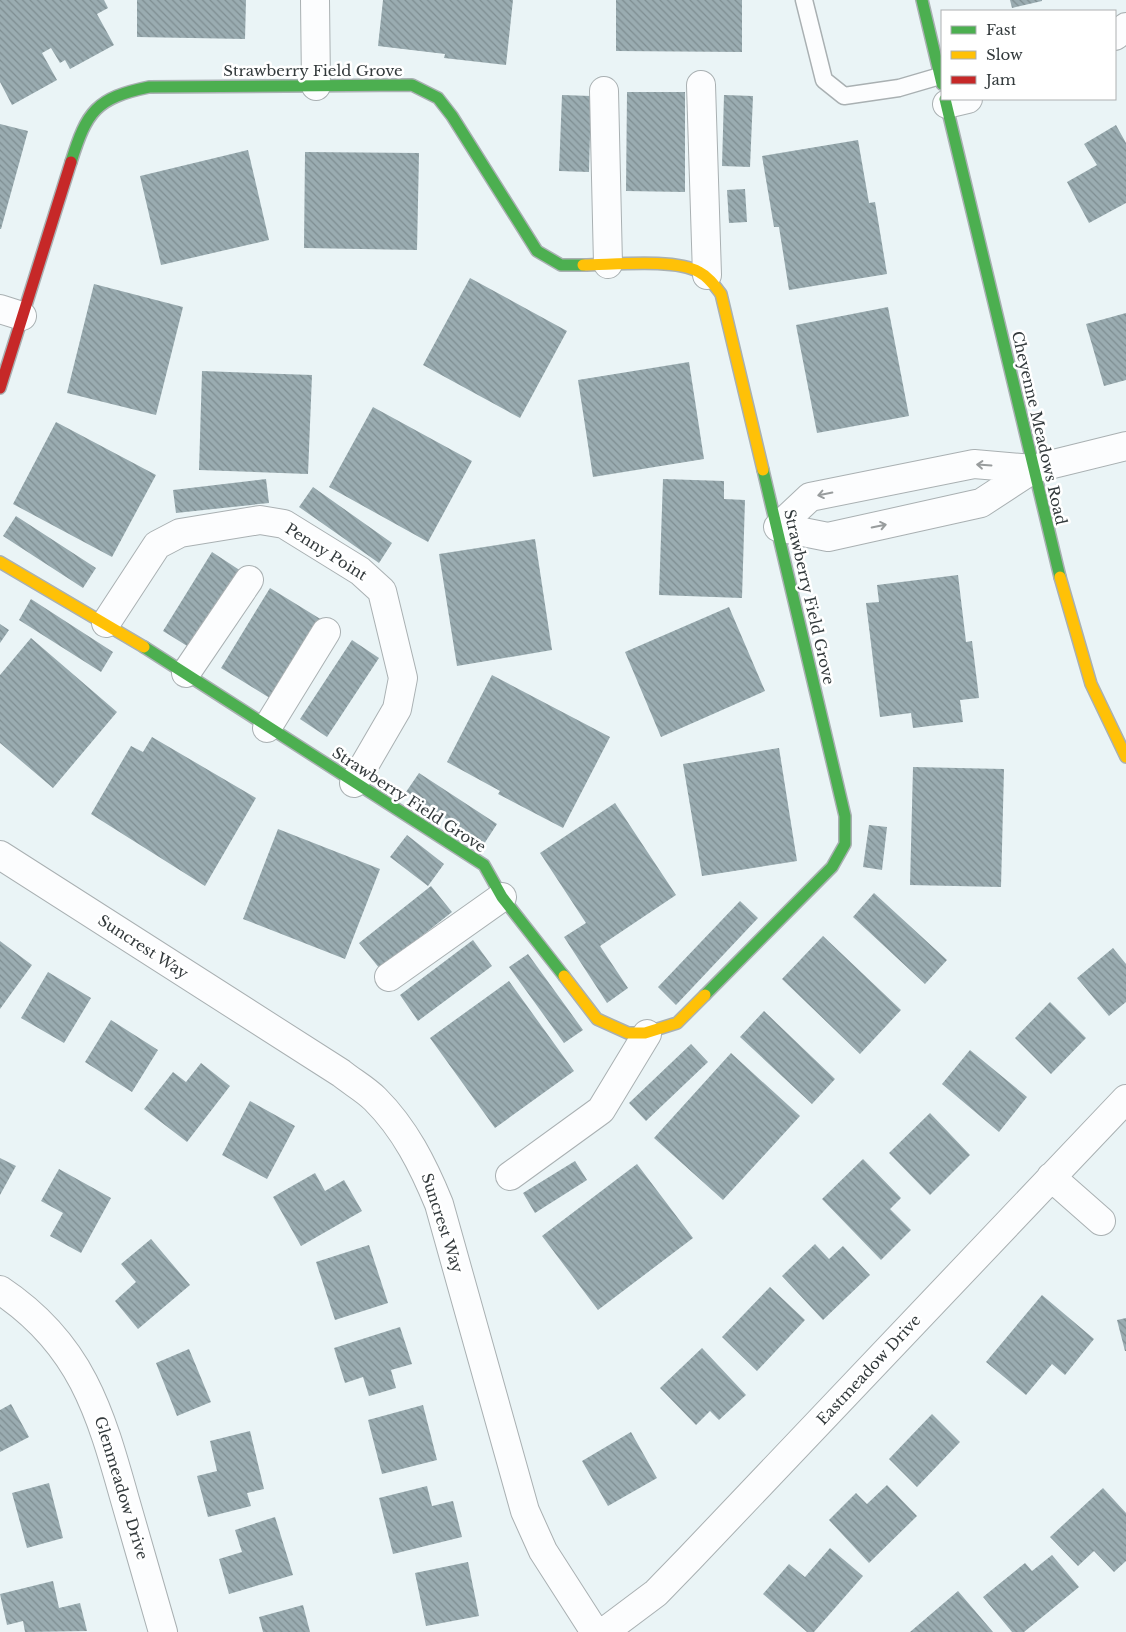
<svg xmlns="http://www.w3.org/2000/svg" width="1126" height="1632" font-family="'Libre Baskerville',serif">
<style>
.building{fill:url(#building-back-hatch)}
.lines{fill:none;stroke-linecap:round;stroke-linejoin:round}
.lane-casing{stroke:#a9b0b2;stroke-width:19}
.street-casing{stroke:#a9b0b2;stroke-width:30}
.fast-casing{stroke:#a9b0b2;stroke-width:14}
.slow-casing{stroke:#a9b0b2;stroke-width:14}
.jam-casing{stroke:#a9b0b2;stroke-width:14}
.lane{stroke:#fcfdfe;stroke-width:16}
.street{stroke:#fcfdfe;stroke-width:28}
.fast{stroke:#4caf50;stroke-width:11}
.slow{stroke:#ffc107;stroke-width:11}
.jam{stroke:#c62828;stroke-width:11}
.oneway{stroke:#989c9d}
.labels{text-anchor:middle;stroke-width:5;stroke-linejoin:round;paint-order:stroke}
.street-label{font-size:15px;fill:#333a3c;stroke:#fff}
</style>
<defs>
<pattern id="building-back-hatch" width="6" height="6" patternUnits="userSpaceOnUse" patternTransform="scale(1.25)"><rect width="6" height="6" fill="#9aacb1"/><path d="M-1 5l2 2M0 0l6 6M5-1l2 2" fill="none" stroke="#7e8d91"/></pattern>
</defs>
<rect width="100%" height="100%" fill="#eaf4f6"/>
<path class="building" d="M0 0H104L108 8 97 14 114 45 70 69 65 60 60 63 51 48 42 53 57 80 12 105 0 82Z
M137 0H246L245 39 137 37Z
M383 0H513L506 65 444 58 445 54 378 46Z
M616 0H742V52L616 51Z
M1010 0H1042V1L1012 8Z
M627 92H685V192L626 191Z
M562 95 591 96 589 172 559 171Z
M724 95 753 96 750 167 722 166Z
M0 124 28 131 1 229H0Z
M1116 125 1126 143V203L1089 223 1067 182 1097 165 1084 144Z
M858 140 869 203 875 202 887 274 789 290 779 227H774L762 156Z
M248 150 269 240 161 265 140 176Z
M305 152 419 153 417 250 304 248Z
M745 189 747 222 729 223 727 190Z
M470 278 567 331 520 418 423 365Z
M94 284 183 307 156 415 67 393Z
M888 307 909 416 817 433 796 325Z
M1126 313V380L1104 386 1086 324Z
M689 362 704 459 593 477 578 380Z
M202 371 312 375 308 474 199 470Z
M373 407 472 461 428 542 329 487Z
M56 422 156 475 112 557 13 504Z
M266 479 269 503 176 513 173 490Z
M663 479 724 481V499L745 500 742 598 659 595Z
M313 487 392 543 379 563 299 507Z
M16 516 96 568 83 588 3 536Z
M535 539 552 650 457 666 439 554Z
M212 552 241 571 192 649 163 631Z
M958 575 966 642 972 641 979 698 960 700 963 722 913 728 911 713 880 717 866 603 879 602 877 585Z
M270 588 322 620 273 700 221 668Z
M31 599 113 652 101 672 19 620Z
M729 607 765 691 661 737 625 652Z
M0 624 9 630 0 643Z
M31 638 117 712 53 788 0 743V675Z
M352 640 379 658 327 737 300 719Z
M492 675 610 737 563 828 498 794 500 791 447 762Z
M152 737 256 798 205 886 91 814 131 746 143 752Z
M779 748 797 861 702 876 683 764Z
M913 767 1004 769 1001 887 910 885Z
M419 773 497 824 484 844 406 792Z
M615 803 676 895 600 946 628 988 607 1003 564 937 586 923 540 853Z
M869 825 887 827 882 870 863 867Z
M278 829 380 869 345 959 243 919Z
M407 835 444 864 428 886 390 857Z
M431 886 452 912 380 969 359 943Z
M874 893 947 960 925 984 853 917Z
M740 901 758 918 676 1005 658 987Z
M823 936 901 1010 860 1054 782 979Z
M473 940 492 966 418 1021 400 995Z
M0 941 32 965 0 1009Z
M1113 948 1126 964V1002L1109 1016 1077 978Z
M528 954 583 1030 564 1043 509 967Z
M48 972 91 998 64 1043 21 1018Z
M509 981 574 1071 495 1128 430 1038Z
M1050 1002 1086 1038 1051 1074 1015 1038Z
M764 1011 835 1079 812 1104 740 1037Z
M111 1020 158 1050 132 1092 85 1062Z
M691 1044 708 1062 646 1121 629 1103Z
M970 1050 1027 1097 999 1132 942 1084Z
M731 1053 800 1116 723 1200 654 1138Z
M201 1063 230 1086 187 1142 144 1109 173 1072 186 1082Z
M250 1101 295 1126 267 1179 222 1155Z
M930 1113 970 1155 930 1195 889 1153Z
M0 1158 16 1166 0 1195Z
M863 1159 901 1198 890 1209 911 1230 881 1260 822 1199Z
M575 1161 587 1180 535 1213 523 1193Z
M637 1164 693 1238 598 1310 542 1236Z
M59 1169 111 1198 81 1253 50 1236 63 1213 41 1201Z
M315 1173 325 1191 344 1180 362 1211 301 1246 273 1197Z
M151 1239 190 1285 138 1329 115 1301 136 1282 121 1264Z
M815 1244 829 1259 843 1246 870 1275 823 1320 782 1276Z
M369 1245 388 1303 335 1320 316 1262Z
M770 1287 805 1320 757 1371 722 1337Z
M1042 1295 1094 1339 1065 1375 1052 1364 1026 1395 986 1362Z
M1126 1318V1351H1125L1117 1320Z
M400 1327 412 1364 391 1370 396 1388 369 1396 363 1377 345 1383 334 1348Z
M702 1348 746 1395 719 1420 710 1411 696 1425 660 1388Z
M189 1349 211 1402 177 1416 156 1363Z
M11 1404 29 1437 0 1452V1410Z
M423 1405 437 1460 382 1474 368 1420Z
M932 1414 960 1442 917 1487 889 1459Z
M250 1431 264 1489 247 1493 251 1506 208 1517 197 1476 217 1471 210 1441Z
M631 1432 657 1478 608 1506 582 1461Z
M49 1483 63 1538 27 1548 12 1493Z
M887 1485 917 1516 869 1563 829 1520 856 1493 867 1504Z
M427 1486 432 1506 453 1501 462 1537 393 1554 379 1498Z
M1103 1488 1126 1513V1561L1114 1572 1094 1551 1078 1566 1050 1537Z
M275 1517 293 1575 229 1594 219 1559 242 1552 235 1530Z
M830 1548 863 1576 814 1632H807L763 1594 789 1564 805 1577Z
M1052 1555 1079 1587 1024 1632H1012L983 1597 1025 1563 1032 1571Z
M468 1562 479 1616 426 1626 415 1573Z
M53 1581 59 1608 80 1603 87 1631 25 1632 23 1621 7 1625 0 1594Z
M958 1591 993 1632H910Z
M303 1605 310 1632H263L259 1617Z"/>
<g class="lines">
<g class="lane-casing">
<path id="lane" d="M804 0 824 80 844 96 899 88 940 76"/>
</g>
<g class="street-casing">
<path id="street" d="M315 0 316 86
M1115 36 1126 27
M701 85 707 275
M604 91 608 264
M947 104 968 99
M0 309 22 316
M1033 469 981 503 828 537 778 527 810 497 974 464 1033 469 1126 446
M106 623 157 545 180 533 260 520 284 524 360 571 382 591 403 678 397 709 354 783
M186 673 249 580
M267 728 326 632
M0 855 341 1073C352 1082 365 1089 375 1099 405 1129 423 1165 439 1204L525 1511 543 1551 595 1632
M389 977 502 897
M510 1176 601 1110 647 1034
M1051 1177 1101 1221
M0 1290C81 1344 100 1411 125 1500 138 1544 150 1588 163 1632
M604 1632 656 1593 689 1559 1126 1099"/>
</g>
<g class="fast-casing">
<path id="fast" d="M922 0 942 84
M945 99 1060 577
M71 162C87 111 96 98 149 87L412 85 438 98 452 116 537 251 561 265H583
M144 647 484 865 502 897 564 976
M705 995 832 867 845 844V816L763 470"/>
</g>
<g class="slow-casing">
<path id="slow" d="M583 265C612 265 675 258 699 272 709 277 715 286 721 294L763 470
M0 562 144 647
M1060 577 1091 684 1126 757
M564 976 597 1019 628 1033H645L677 1023 705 995"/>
</g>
<g class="jam-casing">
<path id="jam" d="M0 388 71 162"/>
</g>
<use href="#lane" class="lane"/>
<use href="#street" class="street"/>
<use href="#fast" class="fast"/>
<use href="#slow" class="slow"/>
<use href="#jam" class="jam"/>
</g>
<defs><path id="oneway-shaft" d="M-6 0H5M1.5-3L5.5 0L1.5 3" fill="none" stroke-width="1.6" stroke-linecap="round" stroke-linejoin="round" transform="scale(1.25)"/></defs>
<g class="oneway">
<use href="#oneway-shaft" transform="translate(984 465) rotate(-176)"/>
<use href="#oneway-shaft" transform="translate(825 494) rotate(169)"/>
<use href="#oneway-shaft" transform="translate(879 526) rotate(-12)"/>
</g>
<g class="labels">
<g class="street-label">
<text x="313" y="76">Strawberry Field Grove</text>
<text transform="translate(1039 428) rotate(77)" y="5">Cheyenne Meadows Road</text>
<text transform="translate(326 552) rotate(32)" y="5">Penny Point</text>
<text transform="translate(809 597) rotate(77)" y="5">Strawberry Field Grove</text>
<text transform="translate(409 800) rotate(33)" y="5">Strawberry Field Grove</text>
<text transform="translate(143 947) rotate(33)" y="5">Suncrest Way</text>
<text transform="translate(442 1223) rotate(72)" y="5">Suncrest Way</text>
<text transform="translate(869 1370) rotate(-47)" y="5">Eastmeadow Drive</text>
<text transform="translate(121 1488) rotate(73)" y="5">Glenmeadow Drive</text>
</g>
</g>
<rect x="941" y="10" width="175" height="90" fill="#ffffff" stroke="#adb0b1"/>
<rect x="951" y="26" width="25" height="8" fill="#4caf50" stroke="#adb0b1"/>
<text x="986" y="35" font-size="15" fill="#333a3c">Fast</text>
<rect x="951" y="51" width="25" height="8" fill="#ffc107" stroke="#adb0b1"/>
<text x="986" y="60" font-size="15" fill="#333a3c">Slow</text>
<rect x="951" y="76" width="25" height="8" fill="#c62828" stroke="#adb0b1"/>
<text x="986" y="85" font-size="15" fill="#333a3c">Jam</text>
</svg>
